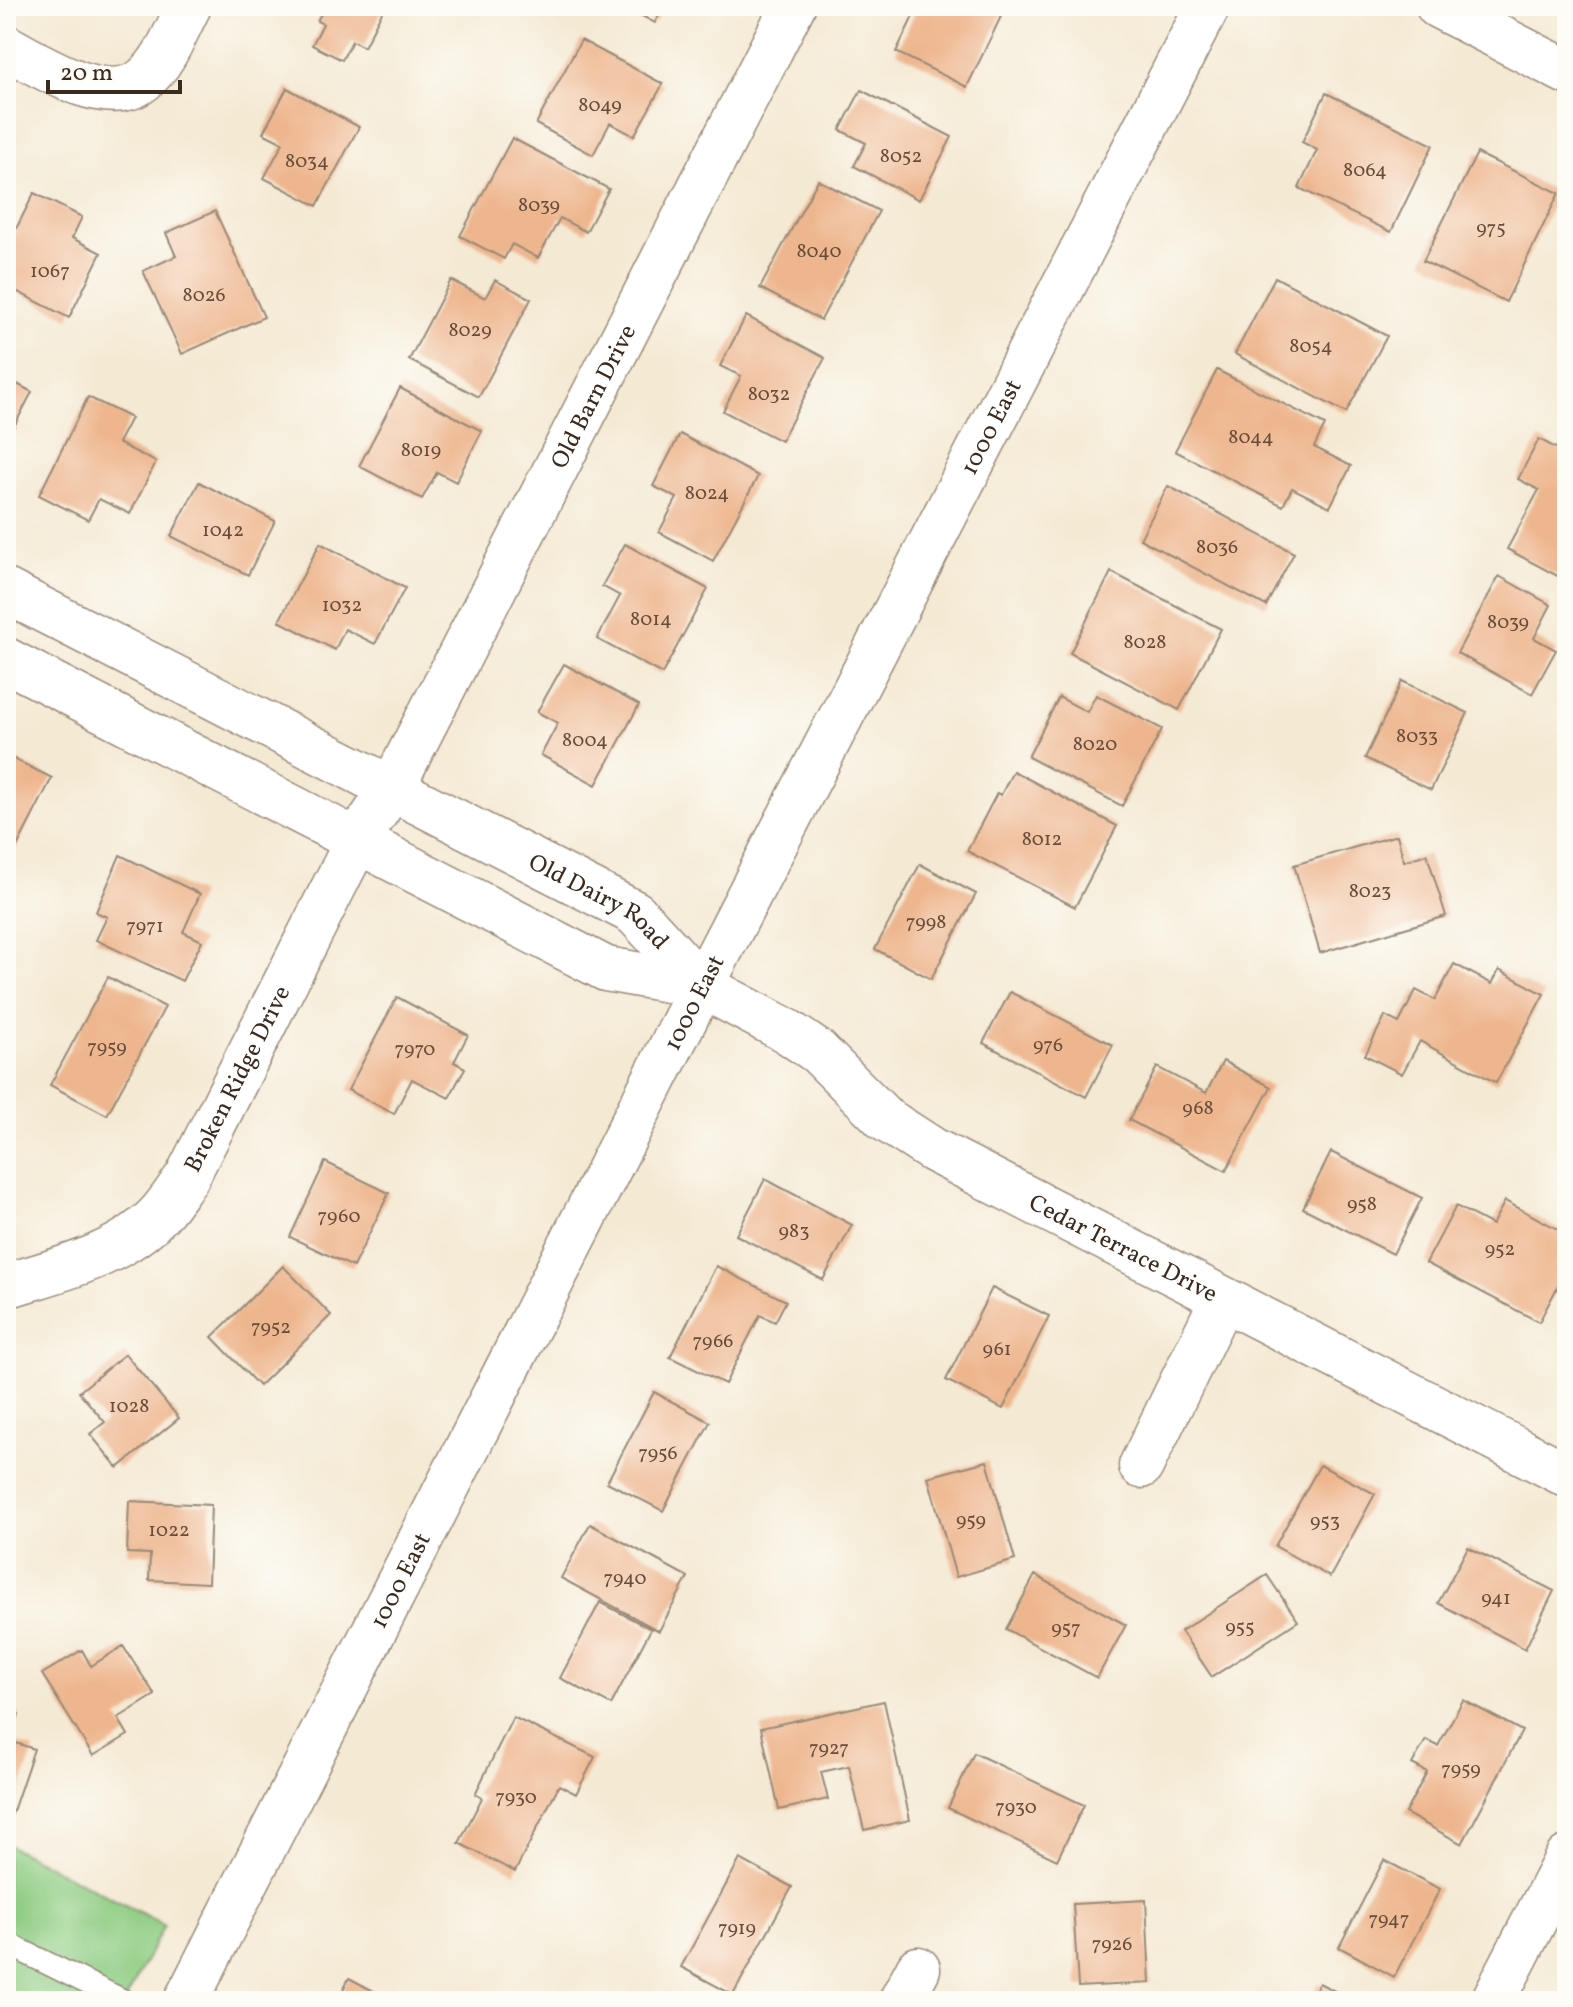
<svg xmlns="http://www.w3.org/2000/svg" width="1573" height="2007" font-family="Vollkorn,serif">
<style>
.green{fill:#8ecc82;stroke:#647b50;stroke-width:2}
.building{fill:#eeb68e}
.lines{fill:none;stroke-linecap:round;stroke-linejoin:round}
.service-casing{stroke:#988a78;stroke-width:25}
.minor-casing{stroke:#988a78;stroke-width:47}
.tertiary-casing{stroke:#988a78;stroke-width:47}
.service{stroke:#fff;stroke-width:22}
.minor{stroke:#fff;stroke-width:44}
.tertiary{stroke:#fff;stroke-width:44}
.labels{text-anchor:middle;stroke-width:7;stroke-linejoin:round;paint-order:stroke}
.number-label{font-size:20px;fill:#684d3a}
.street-label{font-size:24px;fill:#3b2a1e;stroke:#fdfcf7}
</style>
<rect width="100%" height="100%" fill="#fdfcf7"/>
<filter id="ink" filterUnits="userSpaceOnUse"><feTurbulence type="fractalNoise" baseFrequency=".0125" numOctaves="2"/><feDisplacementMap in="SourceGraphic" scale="16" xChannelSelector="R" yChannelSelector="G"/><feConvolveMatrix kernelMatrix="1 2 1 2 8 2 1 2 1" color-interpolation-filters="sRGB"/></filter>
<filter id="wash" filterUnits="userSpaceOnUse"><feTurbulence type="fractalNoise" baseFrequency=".006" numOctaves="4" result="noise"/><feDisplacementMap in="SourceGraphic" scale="32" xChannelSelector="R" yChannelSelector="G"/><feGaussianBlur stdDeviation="1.8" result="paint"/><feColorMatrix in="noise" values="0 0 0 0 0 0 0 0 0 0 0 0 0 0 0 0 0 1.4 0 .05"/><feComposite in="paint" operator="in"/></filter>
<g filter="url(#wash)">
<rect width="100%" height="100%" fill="#f4e9d3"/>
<path class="green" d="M6 1844 164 1925 125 2001H6Z"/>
<g id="blocks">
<path class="building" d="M325 6H385L364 47 352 41 342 60 312 45 323 24 317 21Z
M623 6H664L655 23Z
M918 6H1006L967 87 896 52Z
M581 40 663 84 634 136 610 123 593 155 536 124Z
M287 88 359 127 317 206 264 178 283 143 263 133Z
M861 90 952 137 919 200 854 166 866 143 840 130Z
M1326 93 1433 145 1391 232 1299 188 1317 150 1302 142Z
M512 138 609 189 586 232 560 218 538 258 512 244 504 259 460 236Z
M1477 153 1559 193 1506 302 1423 261Z
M818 180 879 211 821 320 760 288Z
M34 193 82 217 72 238 101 253 69 318 6 286V249Z
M215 211 264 317 182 354 143 271 176 256 166 233Z
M1275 277 1387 336 1346 413 1235 354Z
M451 280 485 298 495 280 531 299 479 397 409 360Z
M746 316 825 358 781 441 723 411 741 376 720 366Z
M1217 370 1325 425 1314 447 1351 466 1330 507 1292 488 1283 506 1175 451Z
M6 378 32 392 6 442Z
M400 388 482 431 456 482 437 472 422 499 359 466Z
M88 397 131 418 118 443 156 462 130 514 99 499 88 520 39 495Z
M680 434 758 476 713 561 659 532 677 498 653 486Z
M1539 439 1567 454V581L1507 549 1539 490 1518 479Z
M199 482 275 521 248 575 171 536Z
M1168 486 1294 553 1266 606 1140 539Z
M320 543 405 588 375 644 345 629 335 650 279 621Z
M625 544 708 589 662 674 597 639 620 596 602 586Z
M1111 572 1221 629 1179 710 1070 653Z
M1499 576 1551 605 1534 638 1556 650 1532 694 1457 653Z
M564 664 639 705 596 785 541 755 558 723 537 712Z
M1402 681 1468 713 1431 790 1365 758Z
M1096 695 1162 729 1122 806 1028 757 1059 697 1087 712Z
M6 755 52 778 6 868Z
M1013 771 1117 826 1075 907 967 851 997 793 1001 795Z
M1397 835 1404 861 1427 854 1446 916 1320 953 1294 865Z
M120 855 200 894 183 932 202 941 182 981 96 940 107 917 96 912Z
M920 864 976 894 931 979 875 949Z
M1454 964 1492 984 1499 970 1544 994 1496 1083 1420 1041 1402 1074 1365 1055 1385 1016 1399 1023 1416 990 1435 1000Z
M108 977 165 1007 107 1115 50 1085Z
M1010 992 1113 1045 1086 1097 983 1043Z
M397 997 468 1035 454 1062 465 1068 449 1098 412 1079 394 1114 348 1090Z
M1223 1061 1271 1087 1226 1171 1129 1120 1157 1067 1206 1093Z
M1331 1152 1422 1198 1393 1254 1303 1208Z
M325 1162 389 1193 353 1267 290 1237Z
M765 1179 852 1225 823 1280 736 1235Z
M1505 1201 1567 1234V1269L1539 1322 1426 1263 1456 1206 1492 1225Z
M283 1266 331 1315 259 1386 212 1337Z
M716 1266 786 1301 775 1322 760 1315 725 1384 670 1357Z
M992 1288 1049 1316 1003 1409 946 1380Z
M125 1354 179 1418 118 1468 90 1434 105 1422 79 1392Z
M654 1392 710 1422 663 1511 607 1482Z
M987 1461 1015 1560 956 1577 928 1477Z
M1320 1465 1375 1494 1330 1577 1275 1546Z
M129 1501 211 1505 208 1583 149 1580 150 1554 127 1553Z
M590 1524 688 1577 659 1631 561 1578Z
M1468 1547 1554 1591 1525 1649 1438 1603Z
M1035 1575 1126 1625 1097 1678 1006 1629Z
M1267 1575 1298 1621 1212 1677 1181 1631Z
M600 1602 651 1629 611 1705 560 1678Z
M123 1646 155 1695 118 1718 128 1735 93 1756 42 1674 82 1650 91 1666Z
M1463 1700 1522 1731 1462 1844 1405 1813 1427 1772 1412 1764 1426 1740 1438 1746Z
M884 1701 910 1820 864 1830 849 1766 821 1772 828 1799 779 1810 761 1728Z
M6 1709 19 1714 10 1741 34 1749 11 1817 6 1815Z
M513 1717 595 1757 576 1794 559 1785 515 1872 459 1843 482 1798 475 1794Z
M974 1753 1084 1805 1057 1860 948 1808Z
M740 1859 792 1887 733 1995 681 1967Z
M1384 1860 1440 1889 1394 1977 1339 1947Z
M1146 1900 1150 1983 1078 1987 1073 1904Z
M349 1978 392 2001H337Z
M1319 1983 1354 2001H1309Z"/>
</g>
</g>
<g filter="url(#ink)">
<use href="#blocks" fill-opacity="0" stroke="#988a78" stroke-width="2"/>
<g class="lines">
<g class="service-casing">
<path id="service" d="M6 1943 124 2001"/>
</g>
<g class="minor-casing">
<g id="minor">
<path d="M1438 6 1567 72"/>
<path d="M6 47C40 65 107 109 143 80 165 63 176 30 189 6"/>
<path id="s1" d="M6 591 635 913 702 986"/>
<path id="s2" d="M6 660 606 969 702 986 787 1031 818 1052 885 1119 933 1150 1567 1475"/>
<path id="s3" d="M6 1286C60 1269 122 1256 161 1212 170 1202 178 1189 187 1177L357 841 392 788 793 6"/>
<path d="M1141 1466 1222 1300"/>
<path d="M901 2001 918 1969"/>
<path d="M1493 2001 1567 1858"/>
</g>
</g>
<g class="tertiary-casing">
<g id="tertiary">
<path id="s4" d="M186 2001 702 986 1208 6"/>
</g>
</g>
<use href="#service" class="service"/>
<use href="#minor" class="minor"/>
<use href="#tertiary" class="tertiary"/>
</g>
</g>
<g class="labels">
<g class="number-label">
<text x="600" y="111">8049</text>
<text x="901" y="162">8052</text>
<text x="307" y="167">8034</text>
<text x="1365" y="176">8064</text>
<text x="539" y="211">8039</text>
<text x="1491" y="234">975</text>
<text x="819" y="257">8040</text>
<text x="50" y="277">1067</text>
<text x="204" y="301">8026</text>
<text x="470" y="336">8029</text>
<text x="1311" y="352">8054</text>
<text x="769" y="400">8032</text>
<text x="1251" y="443">8044</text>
<text x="421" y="456">8019</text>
<text x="707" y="499">8024</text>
<text x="223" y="536">1042</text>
<text x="1217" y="553">8036</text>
<text x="342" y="611">1032</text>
<text x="651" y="625">8014</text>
<text x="1508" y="628">8039</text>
<text x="1145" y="648">8028</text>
<text x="1417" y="742">8033</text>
<text x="585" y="746">8004</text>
<text x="1095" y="750">8020</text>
<text x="1042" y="845">8012</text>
<text x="1370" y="897">8023</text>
<text x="926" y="928">7998</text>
<text x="145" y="932">7971</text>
<text x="1048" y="1051">976</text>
<text x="107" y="1053">7959</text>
<text x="415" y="1055">7970</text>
<text x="1198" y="1114">968</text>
<text x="1362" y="1210">958</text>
<text x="339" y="1222">7960</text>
<text x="794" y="1237">983</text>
<text x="1500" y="1255">952</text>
<text x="271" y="1333">7952</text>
<text x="713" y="1347">7966</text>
<text x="997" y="1355">961</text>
<text x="129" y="1412">1028</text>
<text x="658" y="1459">7956</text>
<text x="971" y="1526">959</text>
<text x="1325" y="1527">953</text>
<text x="169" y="1536">1022</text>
<text x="625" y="1584">7940</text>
<text x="1496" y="1604">941</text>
<text x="1240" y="1633">955</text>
<text x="1066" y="1634">957</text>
<text x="829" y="1754">7927</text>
<text x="1461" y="1775">7959</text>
<text x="516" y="1803">7930</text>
<text x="1016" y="1813">7930</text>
<text x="1389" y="1925">7947</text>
<text x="737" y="1934">7919</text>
<text x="1112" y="1950">7926</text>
</g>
<g class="street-label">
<text dy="8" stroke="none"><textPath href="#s3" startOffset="1098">Old Barn Drive</textPath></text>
<text dy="8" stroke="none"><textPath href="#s4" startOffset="1768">1000 East</textPath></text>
<text dy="8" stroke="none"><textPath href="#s1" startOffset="670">Old Dairy Road</textPath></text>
<text dy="8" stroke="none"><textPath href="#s4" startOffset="1120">1000 East</textPath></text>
<text dy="8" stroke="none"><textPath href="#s3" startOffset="328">Broken Ridge Drive</textPath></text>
<text dy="8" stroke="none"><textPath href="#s2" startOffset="1272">Cedar Terrace Drive</textPath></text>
<text dy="8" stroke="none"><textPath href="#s4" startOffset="472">1000 East</textPath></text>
</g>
</g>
<rect width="1573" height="2007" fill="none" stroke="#fdfcf7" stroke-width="32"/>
<path d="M48 80v12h132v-12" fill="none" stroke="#3b2a1e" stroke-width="4"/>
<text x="60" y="80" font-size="24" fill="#3b2a1e" stroke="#fdfcf7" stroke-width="6" paint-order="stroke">20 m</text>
</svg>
